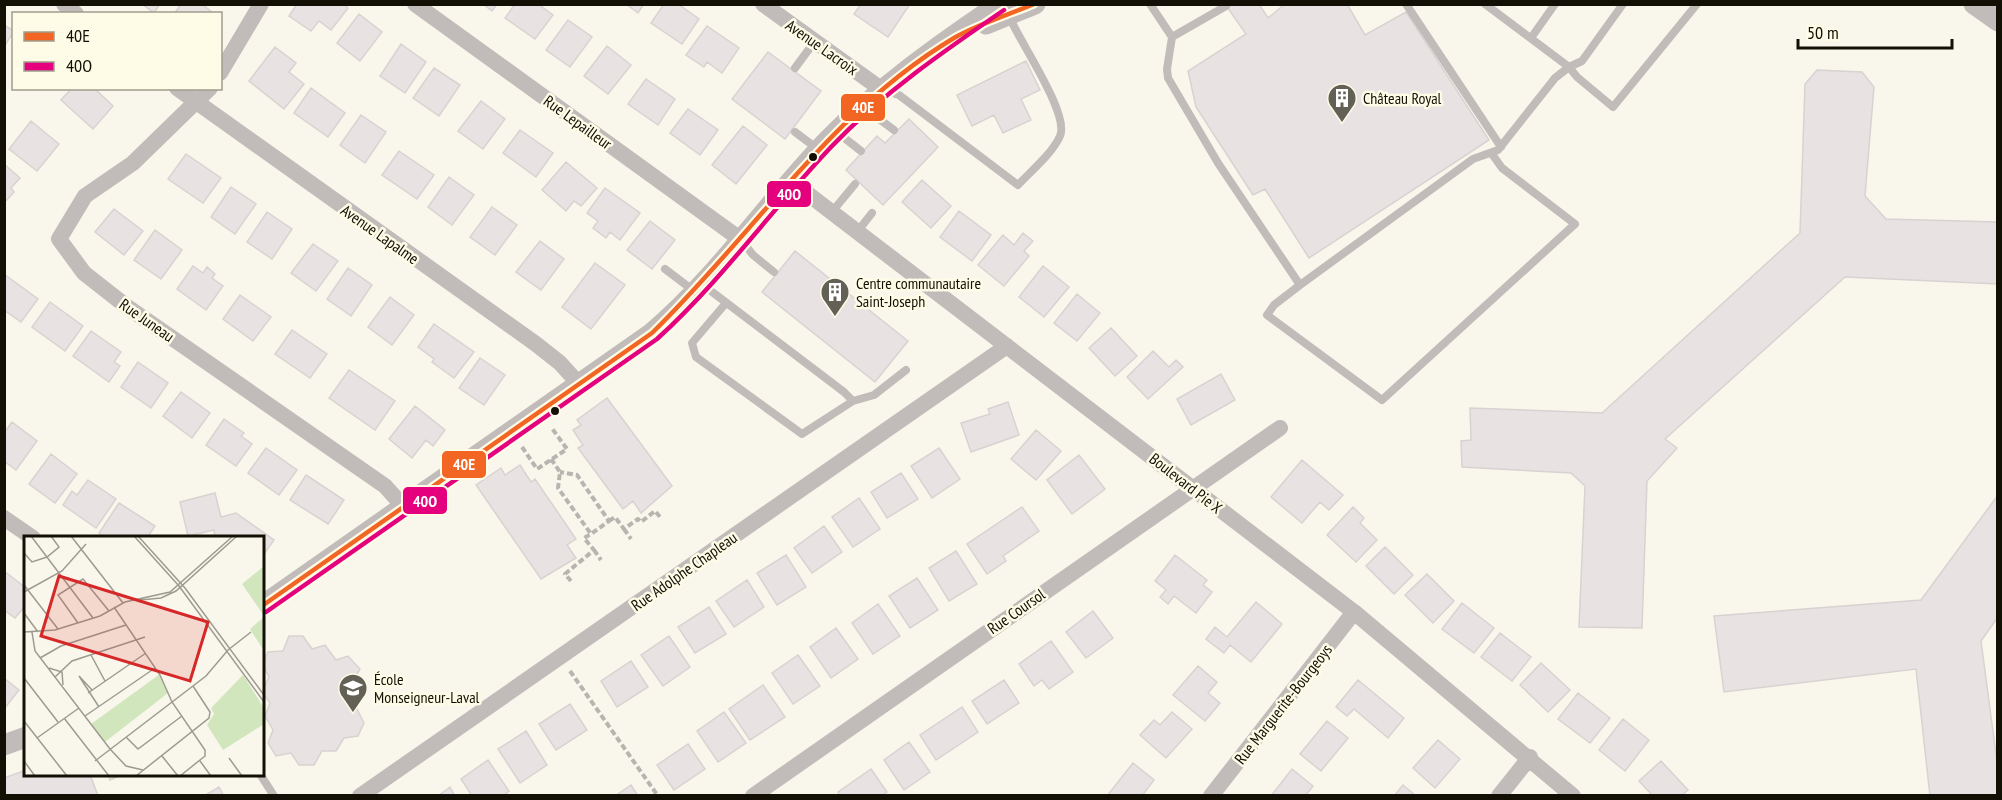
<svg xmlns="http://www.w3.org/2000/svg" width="2002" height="800" font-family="'PT Sans Narrow',sans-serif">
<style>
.building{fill:#e8e2e2;stroke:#d8d2d1;stroke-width:1.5}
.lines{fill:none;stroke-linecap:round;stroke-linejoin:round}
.path{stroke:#b8b5b0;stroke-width:4;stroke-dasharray:6 3;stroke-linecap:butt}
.service{stroke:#c1bcb9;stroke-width:8}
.minor{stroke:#c1bcb9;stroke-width:16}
.tertiary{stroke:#c1bcb9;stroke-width:21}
.bus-1-casing{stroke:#fefbe7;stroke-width:9}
.bus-2-casing{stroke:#fefbe7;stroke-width:9}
.bus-1{stroke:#f26522;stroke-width:4.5}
.bus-2{stroke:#e5007d;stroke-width:4.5}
.bus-dot{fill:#121005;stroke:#fefbe7;stroke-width:2}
.labels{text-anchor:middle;stroke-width:5;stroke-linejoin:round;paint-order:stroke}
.street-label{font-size:16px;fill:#121005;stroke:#fefbe7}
.poi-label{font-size:16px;fill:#121005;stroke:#fefbe7;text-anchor:start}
.inset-road{fill:none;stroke:#9d9b90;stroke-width:1.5}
.view{fill:#d62828;fill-opacity:0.15;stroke:#d62828;stroke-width:3}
.inset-edge{fill:none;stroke:#121005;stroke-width:3}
.line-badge{stroke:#fefbe7;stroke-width:2}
.badge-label{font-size:16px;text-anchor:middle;font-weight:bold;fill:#fff}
</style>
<rect width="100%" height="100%" fill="#f9f7ec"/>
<path class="building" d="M142 4H160L154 13Z
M181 4H202L213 13 174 14Z
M297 4H343L348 8 331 30 319 21 311 31 289 16Z
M483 4H497L492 11Z
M515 4H538L553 15 535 39 505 18Z
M626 4H644L638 13Z
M664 4H678L699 19 682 44 651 23Z
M861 4H910L888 37 854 14Z
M1225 4H1259L1268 18 1285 4H1347L1365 35 1406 12 1489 140 1309 258 1265 189 1253 195 1196 107 1188 71 1246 34Z
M359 14 382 32 360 61 337 43Z
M568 20 592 37 570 67 546 50Z
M4 25 14 31 4 47Z
M707 26 739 48 722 73 707 62 704 67 686 55Z
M401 44 426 62 405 93 380 76Z
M607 46 631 65 608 94 584 76Z
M275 47 296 63 289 72 304 84 284 109 249 81Z
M768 52 821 91 785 139 732 99Z
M1026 61 1040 90 1021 99 1031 120 1003 133 994 115 972 126 957 95Z
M434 68 460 85 439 116 413 98Z
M1817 70 1862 72 1874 87 1865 196 1886 219 1998 222V284L1845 277 1665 439 1677 448 1647 481 1642 628 1579 627 1585 486 1571 473 1462 467 1461 441 1471 440 1470 408 1602 413 1800 233 1805 84Z
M646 79 675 99 658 125 628 104Z
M72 88H94L113 106 93 129 61 100Z
M311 88 345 113 328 137 294 113Z
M481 101 505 119 483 149 458 131Z
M688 109 718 130 700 155 670 133Z
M361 115 386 132 365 163 340 145Z
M909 119 938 147 883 205 846 170 877 136 885 143Z
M31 121 59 144 37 171 9 149Z
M743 126 767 145 736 184 712 165Z
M520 130 553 153 536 177 503 153Z
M399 151 434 175 417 199 382 175Z
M186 154 221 178 203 203 168 179Z
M566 162 597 188 581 206 574 201 566 211 542 190Z
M4 164 20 178 11 188 14 192 4 203Z
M449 177 474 195 452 225 428 207Z
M922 180 951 206 931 228 902 202Z
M231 187 256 204 235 234 211 217Z
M605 188 640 213 620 240 610 232 606 238 593 228 598 221 587 213Z
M492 207 517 225 495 255 470 237Z
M114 209 143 231 124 255 95 232Z
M959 211 991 235 972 261 940 237Z
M267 212 292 229 272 259 247 242Z
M650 221 675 240 652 269 627 250Z
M155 230 182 250 161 279 134 260Z
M1023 233 1033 241 1024 251 1029 256 1004 286 978 265 1003 235 1014 245Z
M540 241 564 259 541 290 516 272Z
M313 244 338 261 316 291 291 273Z
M795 251 908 341 875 382 762 292Z
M595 263 625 285 591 329 562 307Z
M193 266 203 273 207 267 215 274 212 278 223 286 206 310 177 289Z
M1043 266 1069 287 1044 317 1019 297Z
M348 268 372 285 351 316 327 299Z
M4 274 38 299 21 322 4 310Z
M1077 294 1100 313 1077 341 1054 323Z
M240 295 271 317 253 341 223 319Z
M390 297 414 315 392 345 368 327Z
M50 302 83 326 65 351 32 327Z
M434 324 474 352 454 378 432 362 434 359 418 347Z
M1111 328 1137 356 1115 376 1089 348Z
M292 330 327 354 310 378 275 354Z
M91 331 121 352 114 362 120 366 109 382 73 356Z
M1153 351 1169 367 1176 360 1183 367 1148 399 1127 377Z
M480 358 505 375 484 405 459 388Z
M138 362 168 383 151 408 121 387Z
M349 370 395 401 375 430 329 398Z
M1221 374 1235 400 1191 425 1177 399Z
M181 392 210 413 192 438 163 416Z
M607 398 672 486 641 513 633 501 623 509 578 448 583 445 573 430 581 425 577 420Z
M1008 402 1019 435 971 452 961 423 990 414 988 409Z
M415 406 445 430 433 446 426 440 412 458 389 439Z
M224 419 244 433 241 436 252 444 236 466 206 445Z
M12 422 37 441 16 470 4 461V433Z
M1036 430 1061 451 1036 480 1011 459Z
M266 448 297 470 279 495 248 473Z
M939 448 960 479 932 498 911 466Z
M51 454 77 474 55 503 29 484Z
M1079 455 1105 489 1072 514 1047 480Z
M1302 460 1343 495 1329 510 1320 502 1302 523 1271 497Z
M520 465 531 482 535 479 576 539 567 545 576 558 541 579 476 485 501 468 505 475Z
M901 473 918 499 887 518 871 492Z
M306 475 344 500 328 524 290 500Z
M88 480 116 499 96 528 63 505 72 491 77 495Z
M215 493 221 517 236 513 274 540 262 557V538H215L214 530 188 536 180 502Z
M1998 495V617L1981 641 1998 769V796H1930L1916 669 1724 692 1714 616 1921 600Z
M859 498 880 529 853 547 832 517Z
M119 503 155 526 147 538H106L99 533Z
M1022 507 1039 531 1003 556 1006 561 987 574 967 544Z
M1353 507 1364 518 1360 523 1377 540 1356 562 1327 535Z
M824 526 842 552 812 573 794 548Z
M1385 547 1413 575 1394 594 1366 566Z
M956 551 977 584 949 601 929 568Z
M786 555 806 587 777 605 757 573Z
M1175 555 1207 580 1203 585 1212 592 1196 613 1174 596 1168 604 1160 597 1166 590 1155 581Z
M4 571 26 588V605L15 618 4 610Z
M1427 574 1454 601 1433 623 1405 595Z
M917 578 938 610 910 628 889 596Z
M747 580 764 607 734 627 716 601Z
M1256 602 1282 624 1251 662 1230 645 1224 653 1206 639 1215 627 1227 637Z
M1462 603 1494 628 1474 653 1442 629Z
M878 604 900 636 873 654 852 623Z
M709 607 726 634 695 653 678 627Z
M1093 611 1113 638 1086 658 1066 632Z
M836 628 858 659 831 678 810 647Z
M1500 633 1531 657 1512 681 1481 657Z
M289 636H303L312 649 325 645 336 660 348 656 360 669 353 681 362 694 356 707 364 723 358 736 344 738 336 751H322L314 765H299L291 753 276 756 268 743 273 730 265 716 270 703 262 691 269 677 262 663 268 652 283 651Z
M669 636 690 667 663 686 641 655Z
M1051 641 1073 672 1049 689 1042 680 1034 686 1019 664Z
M798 655 820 686 793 704 772 673Z
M631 661 648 687 617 707 601 681Z
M1541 663 1570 690 1548 712 1520 685Z
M1198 666 1217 682 1208 693 1220 703 1205 721 1173 695Z
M4 678 19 690 4 709Z
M1004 680 1019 703 987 724 972 701Z
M1358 680 1404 718 1388 738 1354 709 1347 716 1336 707Z
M763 685 785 717 750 740 729 709Z
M1578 693 1610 718 1590 743 1558 719Z
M570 704 587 730 556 750 539 724Z
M962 707 978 732 936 760 920 735Z
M724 712 746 743 718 762 697 731Z
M1172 712 1192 729 1166 758 1140 735 1154 720 1160 725Z
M1623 719 1649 740 1625 771 1599 750Z
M1327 721 1348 738 1321 771 1300 754Z
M526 731 547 765 520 783 498 749Z
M1438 740 1460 759 1435 788 1413 768Z
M909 742 930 772 904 790 884 760Z
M688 744 705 769 674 790 657 765Z
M488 760 509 791 503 796H472L461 779Z
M1661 761 1688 790 1681 796H1653L1639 781Z
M1133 763 1154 780 1142 796H1107Z
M871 769 887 792 881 796H840L838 792Z
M1292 769 1313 786 1305 796H1271Z
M26 770V774H90L98 796H4V778Z
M108 774H124L110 780Z
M631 785 638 796H615Z
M1403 785 1416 796H1394Z
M219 787 224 796H204Z
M450 787 455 796H438Z"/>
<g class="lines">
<path class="path" d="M522 447 537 469 567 449 551 427
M551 459 560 472 558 488 591 534 609 521 577 475 560 472
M609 521 615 517 624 529 638 519 641 522 655 511 661 518
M624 529 631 539
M594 550 601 560
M571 581 565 574 594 550 584 538 591 534
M570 671 658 796"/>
<path class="service" d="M1150 4 1172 37
M1406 4 1501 147
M1623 4 1582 61 1569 67 1577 77 1613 107 1697 4
M1226 6 1172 37 1167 69 1168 78 1218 163 1300 285 1473 159 1498 150 1555 78 1569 67 1485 4
M1531 38 1555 4
M795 68 815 41
M885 91 899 95 1018 185C1031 171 1052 154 1060 136 1070 114 1019 41 1009 16
M863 107 894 130
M795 132 819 150
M838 133 861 151
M831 213 855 184
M857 232 872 213
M742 241 753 255 774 272
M665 269 694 291
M703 285 844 392 853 401 802 434 696 357 692 343 726 303
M1300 285 1274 305 1267 315 1382 400 1575 224 1502 168 1492 154
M853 401 874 395 906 370
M260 774 274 796"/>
<path class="minor" d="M64 4 76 14
M415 4 740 239
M763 4 881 89
M220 73 261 4
M177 88 536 344 560 363 579 384
M210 88 133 163 85 196 59 239 84 273 126 306 385 486 403 506
M791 181 1354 612 1573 796
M4 518 33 538
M360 796 1007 346
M753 796 1280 428
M1211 796 1354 612
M1499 796 1530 757"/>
<path class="tertiary" d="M1974 4 1998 21
M986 24 1035 4
M262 606 652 333C718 277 768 202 828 140 879 88 939 45 1000 4
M4 745 26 737"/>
<g class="bus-1-casing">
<path id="bus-1" d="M262 606 652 333C753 235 831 111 954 38 978 24 1008 15 1034 4"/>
</g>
<g class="bus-2-casing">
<path id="bus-2" d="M266 612 657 339C722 280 772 209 832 146 883 93 944 51 1004 10"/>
</g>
<use href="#bus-1" class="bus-1"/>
<use href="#bus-2" class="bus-2"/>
</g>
<defs>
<g id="building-pin" transform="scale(1.5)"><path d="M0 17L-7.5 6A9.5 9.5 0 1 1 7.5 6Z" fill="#636156" stroke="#fefbe7"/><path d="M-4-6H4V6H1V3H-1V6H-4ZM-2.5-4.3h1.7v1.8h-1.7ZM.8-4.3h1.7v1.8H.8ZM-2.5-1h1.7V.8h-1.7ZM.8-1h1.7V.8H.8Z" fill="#fff"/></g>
<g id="school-pin" transform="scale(1.5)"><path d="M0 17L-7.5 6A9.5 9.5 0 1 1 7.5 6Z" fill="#636156" stroke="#fefbe7"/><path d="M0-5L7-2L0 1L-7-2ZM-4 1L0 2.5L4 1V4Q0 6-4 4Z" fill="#fff"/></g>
</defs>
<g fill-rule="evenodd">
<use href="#building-pin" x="1342" y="98"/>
<use href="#building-pin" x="835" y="292"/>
<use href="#school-pin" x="353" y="688"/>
</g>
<g class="bus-dot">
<circle cx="813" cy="157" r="5"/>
<circle cx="555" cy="411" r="5"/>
</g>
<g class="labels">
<g class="street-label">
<text transform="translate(822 47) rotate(35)" y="6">Avenue Lacroix</text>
<text transform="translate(578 122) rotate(36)" y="6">Rue Lepailleur</text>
<text transform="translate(380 234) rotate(35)" y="6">Avenue Lapalme</text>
<text transform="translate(147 320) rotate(35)" y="6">Rue Juneau</text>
<text transform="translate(1186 483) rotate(38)" y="6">Boulevard Pie X</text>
<text transform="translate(684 571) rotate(-35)" y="6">Rue Adolphe Chapleau</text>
<text transform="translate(1016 611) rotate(-35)" y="6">Rue Coursol</text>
<text transform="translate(1283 704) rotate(-52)" y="6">Rue Marguerite-Bourgeoys</text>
</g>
<g class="poi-label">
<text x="1363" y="104">Château Royal</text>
<text x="856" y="289">Centre communautaire<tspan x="856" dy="18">Saint-Joseph</tspan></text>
<text x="374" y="685">École<tspan x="374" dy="18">Monseigneur-Laval</tspan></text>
</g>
</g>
<g transform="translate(24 536)">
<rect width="240" height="240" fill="#f9f7ec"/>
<path d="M240 30V80L218 48ZM240 81V115L226 93ZM136 138 144 157 81 206 67 188ZM219 139 240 172V188L199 214 183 189 190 178 187 172Z" fill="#d2e6be"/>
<path class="inset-road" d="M7 0 69 82M47 0 99 67M110 0 155 50 240 166M114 0 161 52 240 159M0 17 8 26 23 21 35 11 27 0M0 49 34 93M0 56 38 35 62 8M116 64 137 62 152 55 213 0M90 71 136 139 148 166 181 214V220L156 240M0 77 14 96M54 87 34 59 59 43 85 75M0 96 31 94 76 80 101 66 146 56 209 0M8 96 11 115 86 213 102 230 119 234M67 119 81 145M16 122 37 110 102 89M25 132 38 136 39 149M31 141 48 125 121 101M0 142 34 186M68 154 55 140 75 171M64 157 122 117M61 180 131 132M40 182 85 240M0 185 43 240M102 201 114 213 158 180M13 202 55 172M138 220 154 240M205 222 218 240M0 225 11 240M71 225 182 140 204 114 227 96M176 225 187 240M112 240 185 182 186 176 169 150"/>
<path class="view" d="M35 40 184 86 166 145 17 100Z"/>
<rect width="240" height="240" class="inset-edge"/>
</g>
<g class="line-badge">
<rect x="840" y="93" width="46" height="29" rx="6" fill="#f26522"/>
<rect x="766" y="180" width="46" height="28" rx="6" fill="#e5007d"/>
<rect x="441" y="450" width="46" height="29" rx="6" fill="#f26522"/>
<rect x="402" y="486" width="46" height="29" rx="6" fill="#e5007d"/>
</g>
<g class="badge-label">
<text x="863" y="113">40E</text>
<text x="789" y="200">40O</text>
<text x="464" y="470">40E</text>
<text x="425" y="507">40O</text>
</g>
<rect width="2002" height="800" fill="none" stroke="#121005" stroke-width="12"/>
<rect x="12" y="12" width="210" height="78" fill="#fefbe7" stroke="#a09d8d" stroke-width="1.5"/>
<rect x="24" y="32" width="30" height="9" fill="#f26522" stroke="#a09d8d" stroke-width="1.5"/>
<text x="66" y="42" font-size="18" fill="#121005">40E</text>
<rect x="24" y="62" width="30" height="9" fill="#e5007d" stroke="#a09d8d" stroke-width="1.5"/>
<text x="66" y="72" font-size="18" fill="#121005">40O</text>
<path d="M1798 39v9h154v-9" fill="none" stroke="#121005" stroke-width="3"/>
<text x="1807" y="39" font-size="18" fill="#121005" stroke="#fefbe7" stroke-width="4.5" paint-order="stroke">50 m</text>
</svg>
